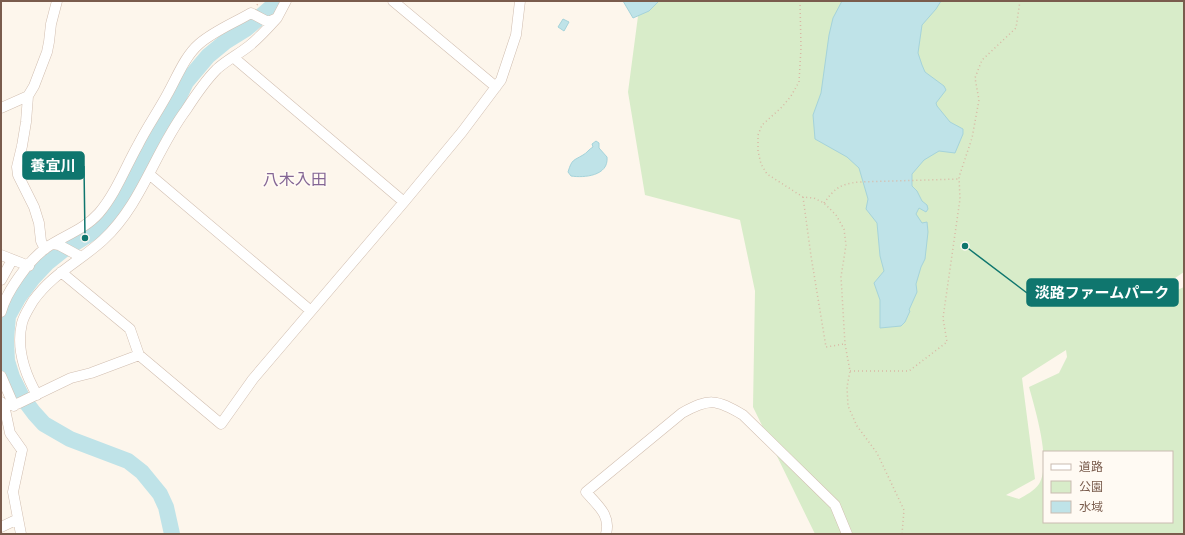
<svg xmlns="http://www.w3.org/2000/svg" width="1185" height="535" font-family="Raleway,'Noto Sans JP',sans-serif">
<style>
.green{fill:#d8ecc9;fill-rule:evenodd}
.water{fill:#bfe3e8;stroke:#a5d3da}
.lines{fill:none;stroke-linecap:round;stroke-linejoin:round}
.river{stroke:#bfe3e8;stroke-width:16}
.minor-casing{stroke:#d1beb0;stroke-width:11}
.path{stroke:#d9b8a5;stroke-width:1.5;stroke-dasharray:1 3;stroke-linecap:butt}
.minor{stroke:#fff;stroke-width:10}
.labels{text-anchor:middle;stroke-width:3.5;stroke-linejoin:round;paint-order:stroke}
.quarter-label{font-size:16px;fill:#846695;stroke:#fffaf3}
.leader{fill:none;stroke:#0f766e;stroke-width:1.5}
.callout-dot{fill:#0f766e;stroke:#fffaf3;stroke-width:1.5}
.callout{fill:#0f766e;stroke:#0f766e;stroke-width:1.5}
.callout-label{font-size:15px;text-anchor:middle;font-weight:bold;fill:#fff}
</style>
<rect width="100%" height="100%" fill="#fdf6ec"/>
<path class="green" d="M640 1H1184V272L1154 292 1175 291 1184 287V534H815L753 407 755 291 740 220 645 195 628 92ZM1066 350 1067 357 1059 373 1029 387C1035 409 1052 463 1039 484 1034 491 1026 495 1019 499L1006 495 1035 479 1022 378ZM1044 452H1172V522H1044Z"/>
<path class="water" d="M623 1H659L649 11 633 18Z
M842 1H941L936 9 922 25 918 53 922 65 925 72 944 86 946 90 936 103 937 106 950 122 963 129V134L955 153 939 151 924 160 912 174V186L917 191 922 201 927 205 928 209 926 212 919 208 916 214 922 223 927 222 928 232 925 259 921 267 916 284 917 292 909 310 910 311 905 322 901 326 880 328V300L874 283 884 271 880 256 877 223 866 209 868 199 859 168 847 157 815 139 813 115 821 93 829 35 833 18Z
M563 19 569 22 564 31 558 27Z
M596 141 599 143V148L607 157C609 176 584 178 571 176L568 172C572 159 573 161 583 155 587 153 589 149 593 147L592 144Z"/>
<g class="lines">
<path class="river" d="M172 534 166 507 160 494 142 472 128 461 70 439 44 424 34 413 22 397 12 377 7 361 6 339 8 316 18 298 33 278 47 263 62 251 98 229 120 204 157 131 177 101 186 82 208 56 225 42 246 29 276 3 277 1"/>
<g class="minor-casing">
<path id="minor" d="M393 1 496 87
M233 57 404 202
M1 108 28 96
M149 174 311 311
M54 244 59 245 81 257
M45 249 41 241 39 223 34 207 18 175 17 167 22 146 26 122 28 96 34 86 47 52 49 42 51 24 57 1
M1 255 29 266
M1 280 12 260
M1 312C6 292 29 260 46 248 63 236 84 230 99 213 116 193 125 168 138 145 147 127 159 110 168 93 177 77 185 56 199 44 214 31 234 23 251 13L268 22 277 18 286 1
M139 355 221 424 253 379 404 202 462 132 501 80 516 35 520 1
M1 376 14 406
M37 395C25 374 16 348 22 323 24 315 29 308 33 301 53 273 79 262 103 240 142 204 155 151 186 110 195 96 205 81 217 69 227 60 239 54 249 46 259 38 268 28 277 18
M1 402 4 405 17 404 71 378 91 373 139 355 130 329 61 272
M4 405 10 433 22 450 13 492 21 534
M1 527 18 519
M606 534C611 515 598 506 586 492L682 413C709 398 716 399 743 415L835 505 847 534"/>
</g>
<path class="path" d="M800 1 801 48 799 82 791 96 782 107 762 125 758 135V151L761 164 767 174 803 197 814 198 824 203 836 215 844 229 846 245 841 277 845 344 850 371 847 387 848 406 857 426 877 453 904 510 902 534
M257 5 260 1
M803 197 811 256 826 347 844 344
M824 203C835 188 840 184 859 182L960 179
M850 371H909L947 342 943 318 960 199 959 177 972 138 979 100 975 78 982 60 1016 28 1020 1"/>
<use href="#minor" class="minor"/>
</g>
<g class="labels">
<g class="quarter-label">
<text x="295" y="185">八木入田</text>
</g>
</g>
<path class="leader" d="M85 238L84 166M965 246L1027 293"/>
<g class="callout-dot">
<circle cx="85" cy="238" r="4"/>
<circle cx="965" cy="246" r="4"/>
</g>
<g class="callout">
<rect x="23" y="152" width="61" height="27" rx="4"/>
<rect x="1027" y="279" width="151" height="27" rx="4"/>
</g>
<g class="callout-label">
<text x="53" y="171">養宜川</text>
<text x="1102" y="298">淡路ファームパーク</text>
</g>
<rect width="1185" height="535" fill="none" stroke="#7a5c4d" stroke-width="4"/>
<rect x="1043" y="451" width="130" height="72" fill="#fffaf3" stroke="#cabbb1"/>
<rect x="1051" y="464" width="20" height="6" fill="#ffffff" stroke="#cabbb1"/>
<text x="1079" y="471" font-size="12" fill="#7a5c4d">道路</text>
<rect x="1051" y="481" width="20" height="12" fill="#d8ecc9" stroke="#cabbb1"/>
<text x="1079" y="491" font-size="12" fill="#7a5c4d">公園</text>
<rect x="1051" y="501" width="20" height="12" fill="#bfe3e8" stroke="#cabbb1"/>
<text x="1079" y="511" font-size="12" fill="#7a5c4d">水域</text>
</svg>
